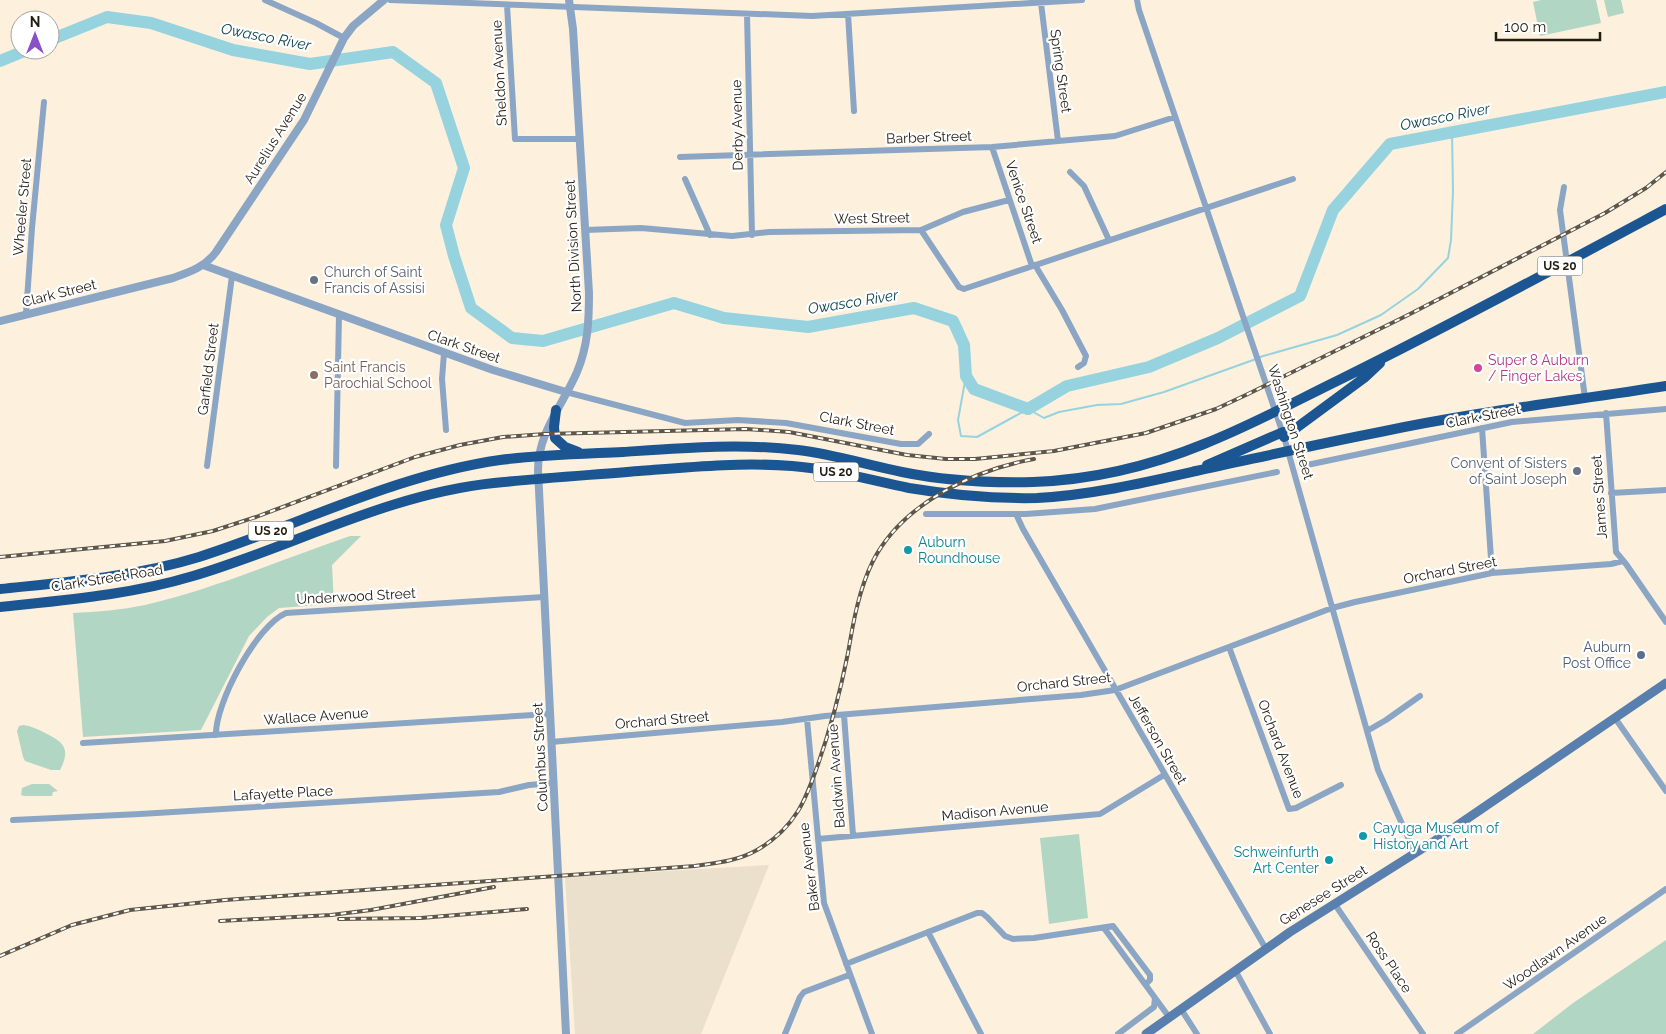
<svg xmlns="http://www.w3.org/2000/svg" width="1666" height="1034" font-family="Raleway,sans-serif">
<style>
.industrial{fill:#eae0cb}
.green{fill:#b2d6c4}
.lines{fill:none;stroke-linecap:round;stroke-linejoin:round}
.stream{stroke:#96d3de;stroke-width:2}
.river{stroke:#96d3de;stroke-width:12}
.minor{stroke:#8ba5c5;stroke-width:6}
.tertiary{stroke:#8ba5c5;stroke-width:8}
.secondary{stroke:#587fad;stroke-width:9}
.trunk{stroke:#1c5692;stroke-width:10}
.rail-casing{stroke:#5e5648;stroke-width:4}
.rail{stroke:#fff;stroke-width:2;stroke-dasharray:5.5;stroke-linecap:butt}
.worship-dot{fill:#6b7280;stroke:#fff;stroke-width:2}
.hotel-dot{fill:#d1479c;stroke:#fff;stroke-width:2}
.education-dot{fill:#8d6e63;stroke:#fff;stroke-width:2}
.culture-dot{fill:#0f9aa8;stroke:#fff;stroke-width:2}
.service-dot{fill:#5c6f8a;stroke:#fff;stroke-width:2}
.labels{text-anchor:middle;stroke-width:4.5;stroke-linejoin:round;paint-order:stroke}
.shield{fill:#fff;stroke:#656058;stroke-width:1}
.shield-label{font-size:12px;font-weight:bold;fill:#231c10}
.street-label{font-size:14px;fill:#231c10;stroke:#fff}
.worship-label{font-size:14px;fill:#5b616d;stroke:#fff;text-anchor:start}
.hotel-label{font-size:14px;fill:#b23c85;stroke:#fff;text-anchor:start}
.education-label{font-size:14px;fill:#785e54;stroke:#fff;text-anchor:start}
.culture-label{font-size:14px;fill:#0d838f;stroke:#fff;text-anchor:start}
.service-label{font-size:14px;fill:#4e5e75;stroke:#fff;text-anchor:end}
.water-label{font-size:15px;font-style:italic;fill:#124851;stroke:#fff}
</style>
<rect width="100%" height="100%" fill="#fdf1de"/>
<path class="industrial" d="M769 865 701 1034H575L565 877Z"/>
<path class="green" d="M1541 0H1596L1601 23 1540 36 1533 2Z
M1604 0H1621L1624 13 1608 17Z
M350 536H361L332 565 334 604 279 608 267 617 249 636 201 730 83 737 73 613C97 612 121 610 145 605 215 589 282 559 350 536Z
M23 725C31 726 38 729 45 733 64 742 71 749 60 770H51L25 761 23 757 17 731 19 726Z
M32 784H49L58 791 53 792 52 796H24L21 795 22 788Z
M1079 834 1088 918 1049 924 1040 838Z
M1666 940V1034H1533L1573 1003Z"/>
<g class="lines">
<path class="stream" d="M1260 357 1337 335 1381 315 1418 289 1448 258 1451 240 1453 191 1452 132
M966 376 958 420 961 436 977 437 1028 409 1044 418 1059 412 1097 405 1121 404 1164 392 1256 359"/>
<path class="river" d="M50 40 107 17 151 23 233 50 310 64 393 52 436 83 464 168 446 225 454 256 471 308 512 338 543 341 674 303 724 318 808 327 914 308 953 321 964 345 966 376 974 389 1028 409 1067 386 1149 367 1218 338 1300 296 1333 210 1390 144 1666 92
M0 61 27 50"/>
<path class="minor" d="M265 0 316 23 344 38
M390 0 812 16 1082 0
M1137 0 1139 10 1284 437 1378 770 1415 853
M1041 3 1058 141
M507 5 515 139H579
M747 14 752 235
M848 14 854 111
M992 147 1032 266
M680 157 992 147 1115 136 1175 117
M1070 172 1084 186 1109 240
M685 179 710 235
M1564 187 1560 210 1585 398
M585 230 641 228 732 236 769 232 921 230 959 287 964 289 1293 179
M921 230 963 212 1009 200
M1035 265 1062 310 1086 356 1084 363 1078 367
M26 314 32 228 44 102
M444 353 442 379 446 430
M566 392 685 423 738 420 786 423 901 444H918L929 434
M1606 413 1616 552 1626 564 1666 622
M1482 428 1492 573
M1307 465 1512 422 1666 409
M207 466 232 276
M336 466 339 315
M1611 493 1666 490
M926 514H1026L1095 509 1277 472
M1016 514 1023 529 1266 949
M1229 647 1289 809 1296 808 1341 785
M844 715 853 835
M1615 718 1666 791
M807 719 824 903 872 1034
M1367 731 1386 720 1420 696
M216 735C215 704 256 626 286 613L544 597
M551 742 782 722 825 716 1081 695 1115 690 1332 608 1355 602 1492 573 1611 564 1623 561
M83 743 550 714
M13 820 140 814 499 792 529 785 553 783
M818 839 1100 814 1164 775
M1334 903 1423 1034
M1104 928 1169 1017
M928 932 981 1034
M846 964 977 913H982L987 917 1005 936 1013 939 1034 938 1113 926 1150 975V980L1146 984
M1235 970 1270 1034
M1181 1009 1197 1034
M785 1034 800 997 804 992 849 975
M1118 1034 1154 1007 1155 998
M1457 1034 1666 889"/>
<path class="tertiary" d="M203 265 493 370 566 392
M0 321 173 278C190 272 205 267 216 252L304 120 344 38 353 26 384 0
M566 1034 538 470C538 432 563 405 577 372 588 346 589 321 589 293L573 29 569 0"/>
<path class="secondary" d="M1146 1034 1290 932 1436 840 1666 683"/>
<path class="trunk" d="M556 410 554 427 555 438 565 447 578 452
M1284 437 1364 378 1380 363
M1207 465 1283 432
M0 589C67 582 134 577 199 557 299 525 395 475 500 460 541 455 582 454 623 452 681 448 740 443 798 450 833 454 867 465 902 472 945 481 989 483 1033 482 1091 480 1150 466 1204 444 1250 426 1294 402 1339 380 1449 326 1558 267 1666 209
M0 607C65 600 130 595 193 576 294 546 388 494 494 483 542 478 591 475 639 471 690 467 741 462 792 466 832 469 870 480 909 488 951 495 994 499 1037 498 1091 495 1143 483 1196 471 1257 458 1318 444 1380 432 1474 412 1571 401 1666 386"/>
<g class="rail-casing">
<path id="rail" d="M0 557 165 541 213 531 256 517 415 457 460 445 503 437 545 434 746 429 789 432 907 455 946 459H975L1054 451 1146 433 1216 409 1248 394 1410 314 1605 213 1646 188 1666 172
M339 919 421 918 527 909
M220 921 331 915 371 910 494 887
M0 956 72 925 130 910 225 900 695 866C716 863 738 861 757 850 773 841 788 827 798 811 806 798 811 784 816 770 830 731 840 693 848 653 853 623 859 589 873 561 902 504 973 470 1034 459"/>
</g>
<use href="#rail" class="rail"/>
</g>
<g class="worship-dot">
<circle cx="314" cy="280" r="5"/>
<circle cx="1577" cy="471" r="5"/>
</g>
<circle class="hotel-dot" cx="1478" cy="368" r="5"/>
<circle class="education-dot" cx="314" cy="375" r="5"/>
<g class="culture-dot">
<circle cx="908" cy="550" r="5"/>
<circle cx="1363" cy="836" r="5"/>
<circle cx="1329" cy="860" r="5"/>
</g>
<circle class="service-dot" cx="1641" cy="655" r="5"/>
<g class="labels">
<g class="shield">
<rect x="1537.5" y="256.5" width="45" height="19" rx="4"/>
<rect x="813.5" y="462.5" width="45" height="19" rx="4"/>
<rect x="248.5" y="521.5" width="45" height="19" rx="4"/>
</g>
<g class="shield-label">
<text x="1560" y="270">US 20</text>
<text x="836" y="476">US 20</text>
<text x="271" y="535">US 20</text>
</g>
<g class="street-label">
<text transform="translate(1061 71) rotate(82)" y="5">Spring Street</text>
<text transform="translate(499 73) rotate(-93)" y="5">Sheldon Avenue</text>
<text transform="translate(737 125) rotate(-91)" y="5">Derby Avenue</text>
<text transform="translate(929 137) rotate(-2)" y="5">Barber Street</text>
<text transform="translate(275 138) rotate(-58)" y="5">Aurelius Avenue</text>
<text transform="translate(1024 202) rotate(71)" y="5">Venice Street</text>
<text transform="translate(22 207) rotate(-85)" y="5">Wheeler Street</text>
<text transform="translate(872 218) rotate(-1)" y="5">West Street</text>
<text transform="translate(573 246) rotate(-93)" y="5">North Division Street</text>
<text transform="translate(59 293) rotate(-14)" y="5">Clark Street</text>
<text transform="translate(464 346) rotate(19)" y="5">Clark Street</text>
<text transform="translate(208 369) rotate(-83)" y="5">Garfield Street</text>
<text transform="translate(1483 416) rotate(-11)" y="5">Clark Street</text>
<text transform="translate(1291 422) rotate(72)" y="5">Washington Street</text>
<text transform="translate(857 423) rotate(11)" y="5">Clark Street</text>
<text transform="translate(1599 497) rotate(-94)" y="5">James Street</text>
<text transform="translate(1450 570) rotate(-11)" y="5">Orchard Street</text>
<text transform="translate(107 578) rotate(-9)" y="5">Clark Street Road</text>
<text transform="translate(356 596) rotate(-3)" y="5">Underwood Street</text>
<text transform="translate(1064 682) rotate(-6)" y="5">Orchard Street</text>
<text transform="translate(316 716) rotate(-4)" y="5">Wallace Avenue</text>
<text transform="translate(662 720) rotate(-5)" y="5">Orchard Street</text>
<text transform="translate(1158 739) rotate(60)" y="5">Jefferson Street</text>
<text transform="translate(1281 749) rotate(69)" y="5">Orchard Avenue</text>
<text transform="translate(540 757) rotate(-93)" y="5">Columbus Street</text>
<text transform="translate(836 776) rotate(-94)" y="5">Baldwin Avenue</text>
<text transform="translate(283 793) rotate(-3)" y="5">Lafayette Place</text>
<text transform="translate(995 811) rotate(-5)" y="5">Madison Avenue</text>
<text transform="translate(809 867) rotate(-97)" y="5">Baker Avenue</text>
<text transform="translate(1323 895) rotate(-32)" y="5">Genesee Street</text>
<text transform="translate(1555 952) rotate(-35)" y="5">Woodlawn Avenue</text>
<text transform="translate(1389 962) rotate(56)" y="5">Ross Place</text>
</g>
<g class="worship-label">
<text x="324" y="277">Church of Saint<tspan x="324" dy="16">Francis of Assisi</tspan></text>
<text x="1567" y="468" text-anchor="end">Convent of Sisters<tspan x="1567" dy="16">of Saint Joseph</tspan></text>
</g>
<g class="hotel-label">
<text x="1488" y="365">Super 8 Auburn<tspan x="1488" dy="16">/ Finger Lakes</tspan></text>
</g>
<g class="education-label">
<text x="324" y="372">Saint Francis<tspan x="324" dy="16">Parochial School</tspan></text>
</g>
<g class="culture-label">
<text x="918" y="547">Auburn<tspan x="918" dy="16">Roundhouse</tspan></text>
<text x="1373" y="833">Cayuga Museum of<tspan x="1373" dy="16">History and Art</tspan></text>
<text x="1319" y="857" text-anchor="end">Schweinfurth<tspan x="1319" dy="16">Art Center</tspan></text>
</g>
<g class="service-label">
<text x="1631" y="652">Auburn<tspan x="1631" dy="16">Post Office</tspan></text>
</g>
<g class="water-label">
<text transform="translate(266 37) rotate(11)" y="5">Owasco River</text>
<text transform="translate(1445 117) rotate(-11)" y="5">Owasco River</text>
<text transform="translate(853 302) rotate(-9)" y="5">Owasco River</text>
</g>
</g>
<g transform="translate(35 35)"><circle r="24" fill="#ffffff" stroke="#a7a49f"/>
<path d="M0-4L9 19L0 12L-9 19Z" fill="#8950c7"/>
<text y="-8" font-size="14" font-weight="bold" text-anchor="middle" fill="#231c10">N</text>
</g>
<path d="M1496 32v8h104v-8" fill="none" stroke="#231c10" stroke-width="2.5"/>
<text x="1504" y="32" font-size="15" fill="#231c10" stroke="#ffffff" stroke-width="4" paint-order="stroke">100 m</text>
</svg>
